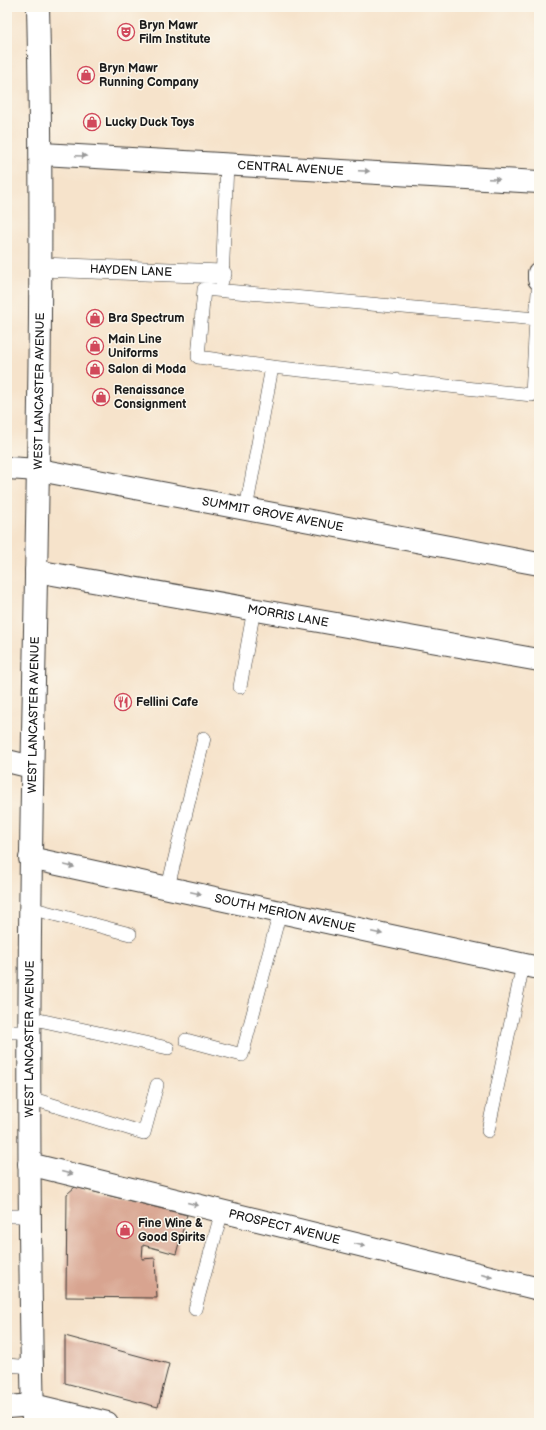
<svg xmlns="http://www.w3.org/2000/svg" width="546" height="1430" font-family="'Balsamiq Sans',sans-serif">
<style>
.building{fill:#d8a490}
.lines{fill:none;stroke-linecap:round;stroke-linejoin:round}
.service-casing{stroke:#3d3a36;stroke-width:14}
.pedestrian-casing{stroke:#3d3a36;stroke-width:20}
.minor-casing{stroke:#3d3a36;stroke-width:24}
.trunk-casing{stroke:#3d3a36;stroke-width:24}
.service{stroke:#fff;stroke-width:13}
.pedestrian{stroke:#fff;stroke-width:19}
.minor{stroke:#fff;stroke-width:22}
.trunk{stroke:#fff;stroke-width:22}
.oneway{fill:#999}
.labels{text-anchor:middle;stroke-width:3;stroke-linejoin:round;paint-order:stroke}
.poi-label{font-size:12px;font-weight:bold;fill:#1c1c1c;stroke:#fbf7ec;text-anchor:start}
.street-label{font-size:12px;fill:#1c1c1c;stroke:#fbf7ec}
</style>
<rect width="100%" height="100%" fill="#fbf7ec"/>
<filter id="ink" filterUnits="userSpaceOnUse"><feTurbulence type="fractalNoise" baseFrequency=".025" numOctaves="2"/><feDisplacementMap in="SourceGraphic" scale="8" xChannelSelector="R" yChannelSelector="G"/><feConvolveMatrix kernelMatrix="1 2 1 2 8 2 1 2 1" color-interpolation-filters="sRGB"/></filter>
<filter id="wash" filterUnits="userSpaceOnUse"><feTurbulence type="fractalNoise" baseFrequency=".012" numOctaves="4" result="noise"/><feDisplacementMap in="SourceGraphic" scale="16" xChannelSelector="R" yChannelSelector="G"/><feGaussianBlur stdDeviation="0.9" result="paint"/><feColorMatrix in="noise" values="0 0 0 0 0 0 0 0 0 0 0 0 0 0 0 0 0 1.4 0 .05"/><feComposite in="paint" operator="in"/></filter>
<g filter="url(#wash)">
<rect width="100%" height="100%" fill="#f6e3cb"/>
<g id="blocks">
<path class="building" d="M75 1187 187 1215 176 1254 143 1245 142 1259 155 1258 157 1298 66 1297 67 1194Z
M65 1336 169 1364 158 1407 65 1383Z"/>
</g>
</g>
<g filter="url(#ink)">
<use href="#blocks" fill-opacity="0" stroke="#3d3a36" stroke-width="1"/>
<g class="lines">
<g class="service-casing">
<path id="service" d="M222 281 227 164
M272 367 532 395 536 319
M246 509 272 367 198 357 204 289 536 319 539 279
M240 687 254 609
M168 887 204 738
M30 908 130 934
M30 1018 168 1048
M7 1032H30
M186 1040 242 1055 280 912
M30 1098 144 1133 157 1085
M488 1131 523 965
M7 1216H30
M195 1309 222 1211
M7 1365 32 1367"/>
</g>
<g class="pedestrian-casing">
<g id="pedestrian">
<path id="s1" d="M41 267 222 274"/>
</g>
</g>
<g class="minor-casing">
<g id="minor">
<path id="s2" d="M42 154 539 182"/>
<path d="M539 279V273"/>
<path id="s3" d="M7 468 39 470 539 564"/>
<path id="s4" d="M36 571 539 660"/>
<path d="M7 761 32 767"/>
<path id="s5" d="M30 858 539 968"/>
<path id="s6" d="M29 1164 539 1289"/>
<path d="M7 1407 33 1405 107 1423"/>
</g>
</g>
<g class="trunk-casing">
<g id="trunk">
<path id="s7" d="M33 1423C29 1233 28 1043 31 854 35 571 45 289 38 7"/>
</g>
</g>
<use href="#service" class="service"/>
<use href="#pedestrian" class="pedestrian"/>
<use href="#minor" class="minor"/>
<use href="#trunk" class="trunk"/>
</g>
<defs><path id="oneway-solid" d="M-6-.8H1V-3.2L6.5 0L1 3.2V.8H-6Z"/></defs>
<g class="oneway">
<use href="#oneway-solid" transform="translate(81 156) rotate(3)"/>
<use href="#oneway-solid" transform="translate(364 171) rotate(3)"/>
<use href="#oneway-solid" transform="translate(494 179) rotate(3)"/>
<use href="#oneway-solid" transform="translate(69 866) rotate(12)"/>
<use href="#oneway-solid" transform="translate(196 893) rotate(12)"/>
<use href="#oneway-solid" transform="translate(377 933) rotate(12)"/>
<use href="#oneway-solid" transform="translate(67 1173) rotate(14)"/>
<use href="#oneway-solid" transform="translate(193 1204) rotate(14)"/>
<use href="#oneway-solid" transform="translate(360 1245) rotate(14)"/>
<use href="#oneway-solid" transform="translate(487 1276) rotate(14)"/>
</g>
</g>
<defs>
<g id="theatre-ring" transform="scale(0.9)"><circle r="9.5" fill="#fbf7ec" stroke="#d1495b" stroke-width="1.5"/><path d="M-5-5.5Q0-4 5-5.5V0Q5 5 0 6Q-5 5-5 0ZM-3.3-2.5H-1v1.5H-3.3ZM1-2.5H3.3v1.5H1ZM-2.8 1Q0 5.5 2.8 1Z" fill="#d1495b"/></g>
<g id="shop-ring" transform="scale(0.9)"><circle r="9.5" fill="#fbf7ec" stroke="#d1495b" stroke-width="1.5"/><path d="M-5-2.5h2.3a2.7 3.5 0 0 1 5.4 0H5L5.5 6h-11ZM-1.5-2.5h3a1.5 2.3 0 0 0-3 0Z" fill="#d1495b"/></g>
<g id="restaurant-ring" transform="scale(0.9)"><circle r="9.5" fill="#fbf7ec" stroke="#d1495b" stroke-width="1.5"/><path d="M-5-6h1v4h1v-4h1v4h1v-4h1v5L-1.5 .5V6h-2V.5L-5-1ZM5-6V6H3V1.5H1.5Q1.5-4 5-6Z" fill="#d1495b"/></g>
</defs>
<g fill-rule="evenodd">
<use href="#theatre-ring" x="126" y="32"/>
<use href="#shop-ring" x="86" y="75"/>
<use href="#shop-ring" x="92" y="122"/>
<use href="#shop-ring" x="95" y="318"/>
<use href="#shop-ring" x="95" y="346"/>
<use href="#shop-ring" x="95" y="369"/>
<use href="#shop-ring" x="101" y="397"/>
<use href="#restaurant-ring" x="123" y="702"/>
<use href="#shop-ring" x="125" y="1230"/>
</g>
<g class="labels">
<g class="poi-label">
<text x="139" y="29">Bryn Mawr<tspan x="139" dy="14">Film Institute</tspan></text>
<text x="99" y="72">Bryn Mawr<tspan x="99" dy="14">Running Company</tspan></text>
<text x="105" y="126">Lucky Duck Toys</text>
<text x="108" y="322">Bra Spectrum</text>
<text x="108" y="343">Main Line<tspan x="108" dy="14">Uniforms</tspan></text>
<text x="108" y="373">Salon di Moda</text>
<text x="114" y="394">Renaissance<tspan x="114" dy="14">Consignment</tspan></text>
<text x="136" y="706">Fellini Cafe</text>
<text x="138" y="1227">Fine Wine &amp;<tspan x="138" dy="14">Good Spirits</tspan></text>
</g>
<g class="street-label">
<text dy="4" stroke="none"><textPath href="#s2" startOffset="249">CENTRAL AVENUE</textPath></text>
<text dy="4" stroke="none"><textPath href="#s1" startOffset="90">HAYDEN LANE</textPath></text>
<text dy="4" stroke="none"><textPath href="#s7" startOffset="1032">WEST LANCASTER AVENUE</textPath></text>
<text dy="4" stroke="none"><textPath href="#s3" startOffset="270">SUMMIT GROVE AVENUE</textPath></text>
<text dy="4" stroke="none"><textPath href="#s4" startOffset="256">MORRIS LANE</textPath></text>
<text dy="4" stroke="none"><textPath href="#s7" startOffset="708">WEST LANCASTER AVENUE</textPath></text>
<text dy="4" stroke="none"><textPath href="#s5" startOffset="261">SOUTH MERION AVENUE</textPath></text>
<text dy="4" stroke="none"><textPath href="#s7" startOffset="384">WEST LANCASTER AVENUE</textPath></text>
<text dy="4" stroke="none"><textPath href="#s6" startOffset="263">PROSPECT AVENUE</textPath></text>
</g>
</g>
<rect width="546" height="1430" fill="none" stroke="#fbf7ec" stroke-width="24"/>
</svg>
